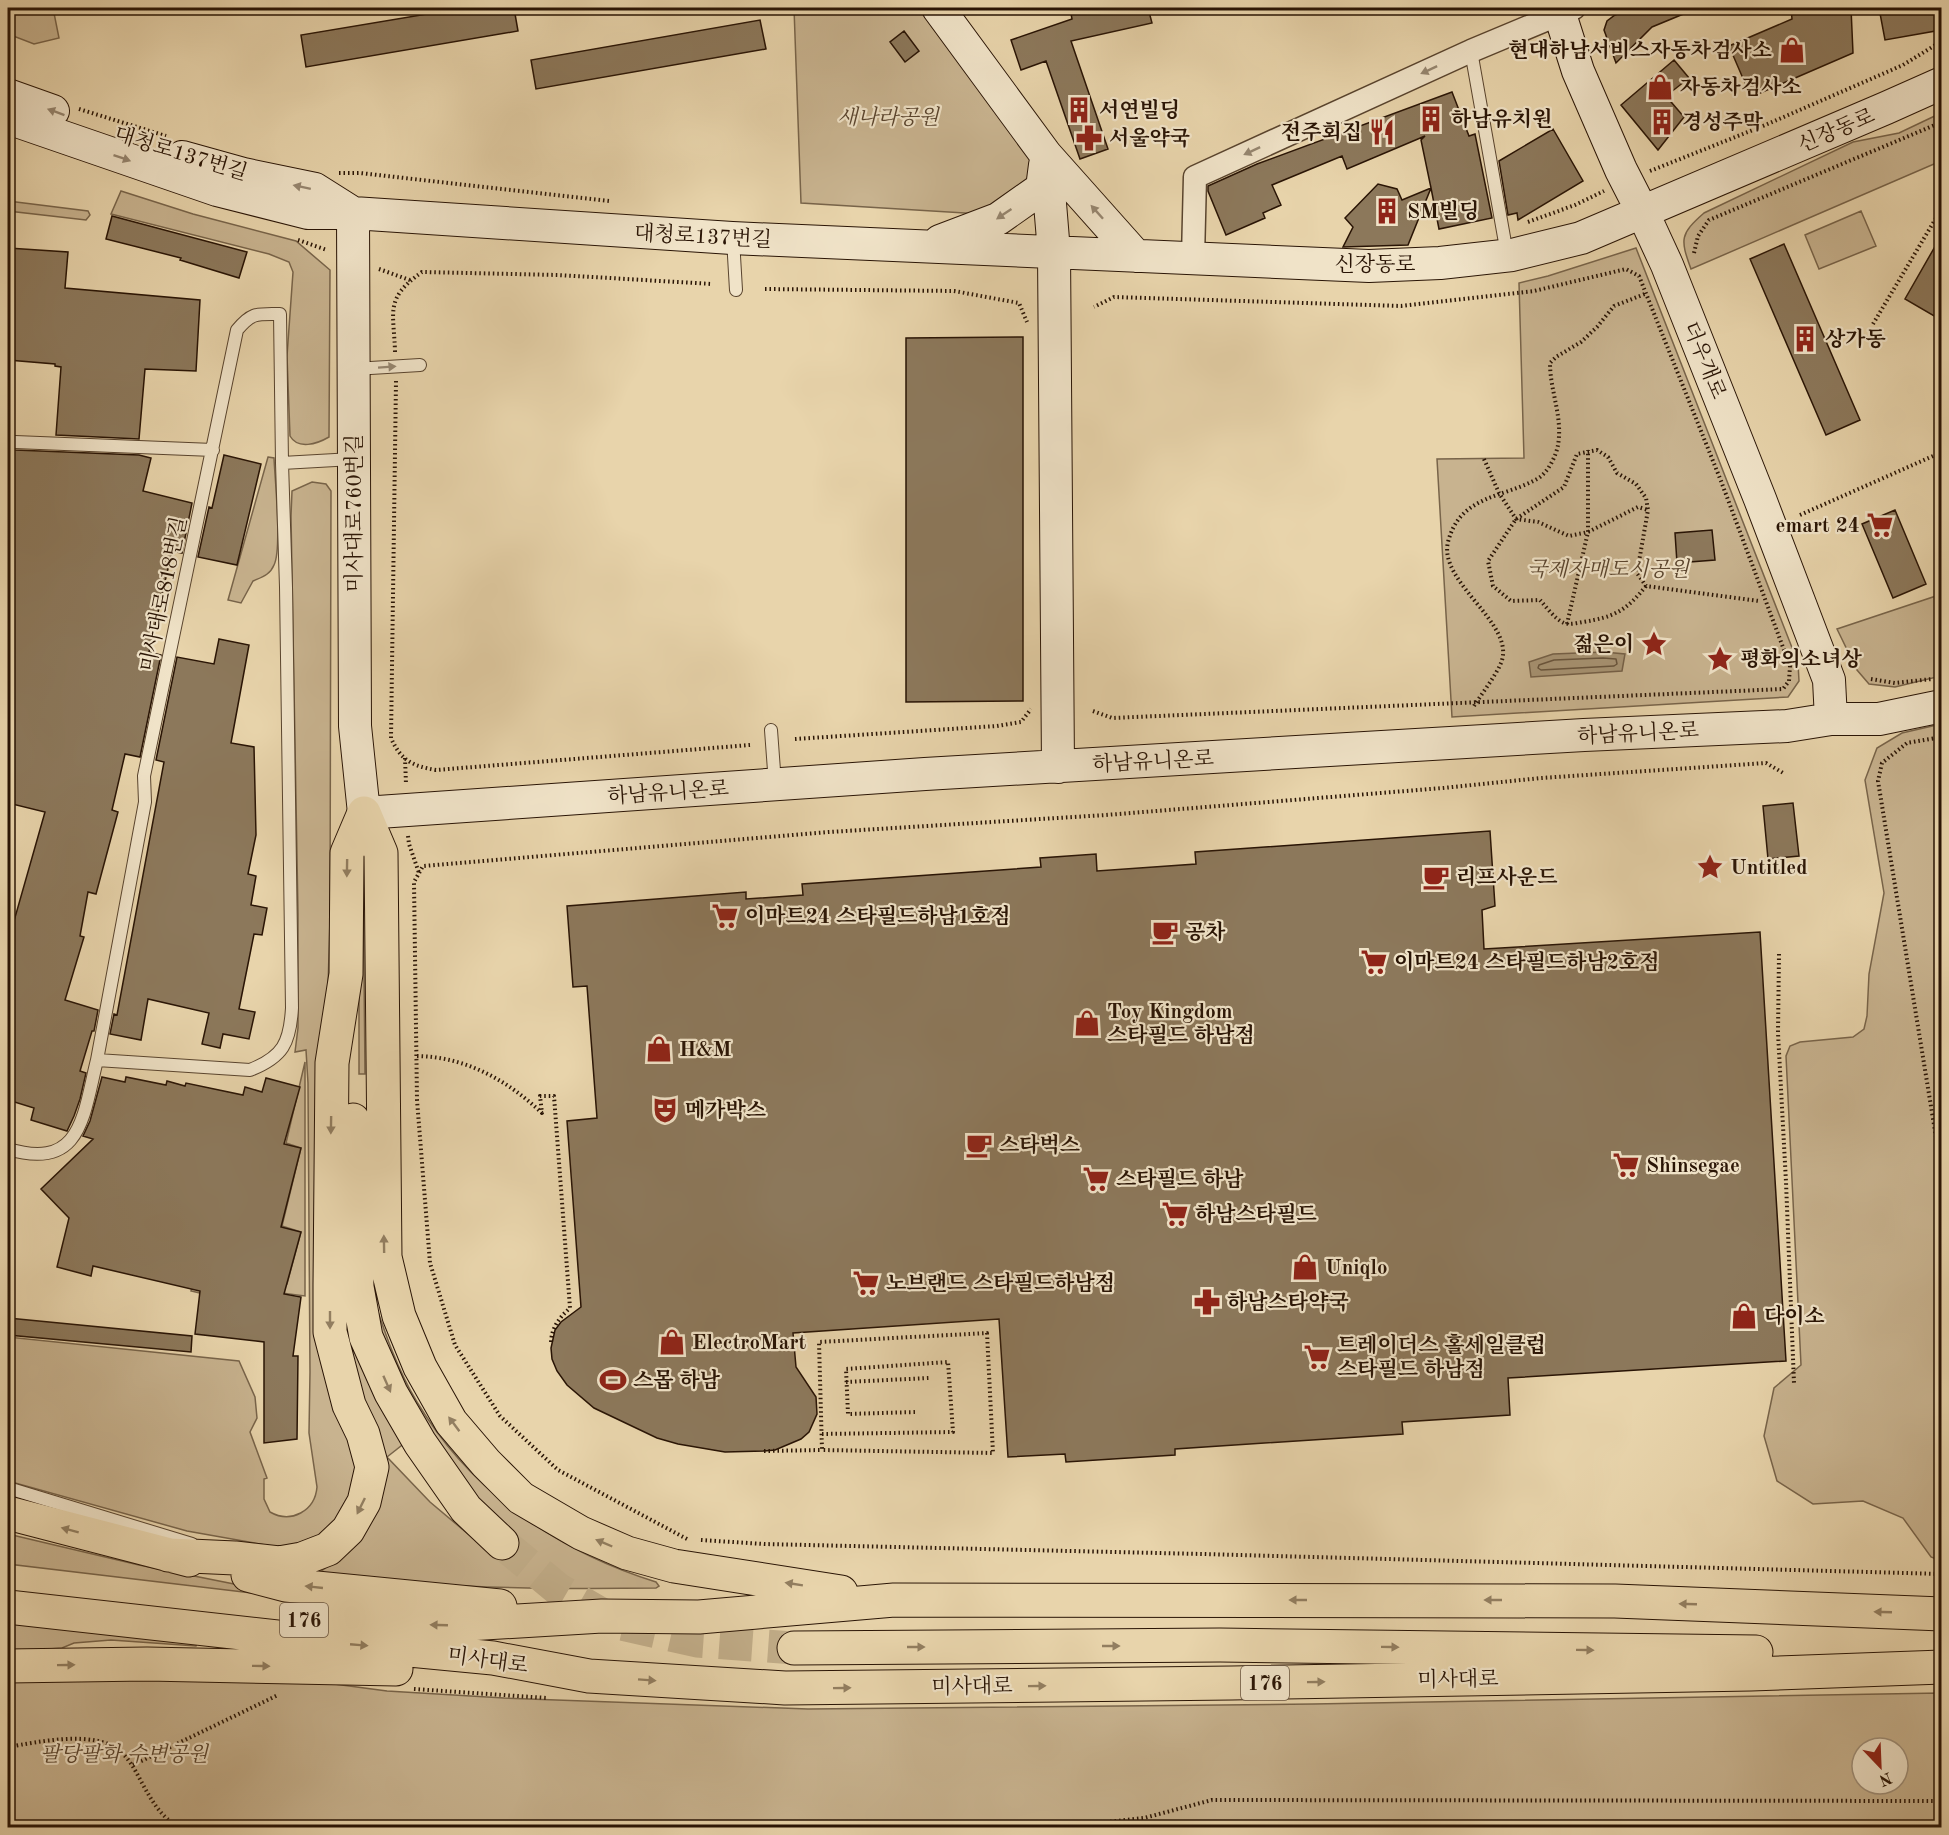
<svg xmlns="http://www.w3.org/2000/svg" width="1949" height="1835" font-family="'Old Standard TT','Noto Serif KR',serif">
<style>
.green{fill:#c8b38f;stroke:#78644a;stroke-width:1.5;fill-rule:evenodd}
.water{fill:#a79373;stroke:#756047;stroke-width:1.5}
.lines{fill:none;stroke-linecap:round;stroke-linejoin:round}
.shore{stroke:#68543c;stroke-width:1.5}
.building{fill:#8c785b;stroke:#291405;stroke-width:1.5}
.primary-tunnel{stroke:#c2ae8a;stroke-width:33;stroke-dasharray:33 16;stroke-linecap:butt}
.lane-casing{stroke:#59442e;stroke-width:14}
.street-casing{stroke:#59442e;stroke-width:25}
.secondary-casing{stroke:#291405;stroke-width:34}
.primary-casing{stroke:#291405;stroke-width:35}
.path{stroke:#291405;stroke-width:4;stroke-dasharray:1.5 3;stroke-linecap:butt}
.lane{stroke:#f0e3c8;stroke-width:12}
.street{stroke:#f0e3c8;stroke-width:22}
.secondary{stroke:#f0e3c8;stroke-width:32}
.primary{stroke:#e8d4ab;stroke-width:33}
.oneway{fill:#968670}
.oneway2{fill:#927e60}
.labels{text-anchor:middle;stroke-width:4.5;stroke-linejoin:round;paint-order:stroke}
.shield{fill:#f0e3c8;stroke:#655240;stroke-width:1.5}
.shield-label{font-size:20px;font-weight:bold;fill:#291405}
.poi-label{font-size:21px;font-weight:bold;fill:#291405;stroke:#f0e3c8;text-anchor:start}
.park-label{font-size:21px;font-style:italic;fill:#59442e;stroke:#f0e3c8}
.street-label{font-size:21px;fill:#291405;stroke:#f0e3c8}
</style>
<rect width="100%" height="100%" fill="#e8d4ab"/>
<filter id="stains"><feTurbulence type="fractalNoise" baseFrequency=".00333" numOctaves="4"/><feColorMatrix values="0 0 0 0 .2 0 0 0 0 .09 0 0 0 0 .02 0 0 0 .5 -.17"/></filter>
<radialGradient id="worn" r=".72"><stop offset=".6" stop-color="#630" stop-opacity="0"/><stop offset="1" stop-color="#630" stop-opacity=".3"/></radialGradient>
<path class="green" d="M8 8H53L59 38 34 44 8 34Z
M794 8H920L1033 159 1040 174 1014 216 801 203Z
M1941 113V161L1691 269C1680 239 1680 234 1704 213L1853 142 1899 133Z
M121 191 193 214 296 241 330 270 329 437C317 444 298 450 290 436L287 356 293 272 289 262 269 254 111 214Z
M8 201 88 211 90 215 86 220 8 211Z
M1861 211 1876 246 1819 269 1805 235Z
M1636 248 1798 663 1799 681 1788 697 1452 717 1437 459 1524 458 1519 283 1548 276Z
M268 457 274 458C275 480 282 549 274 565 270 575 262 577 253 581L241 603 228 600Z
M312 482 326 484 331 491 330 919 328 987 321 1066 359 1461 352 1509 299 1551 187 1531 8 1481V1337L239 1361 255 1397 257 1418 250 1432 267 1478 264 1479V1499L270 1512C291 1524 315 1511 317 1487L309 1433 310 1372 308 1083 306 1050 295 1052 298 1028V914L291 516 292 491Z
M1939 595 1942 600 1941 676 1895 687 1869 684 1857 670 1837 629Z
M1941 724H1942L1941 1561 1931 1557 1903 1518 1863 1501 1813 1504 1777 1481 1764 1436 1774 1388 1801 1365 1786 1056 1790 1046 1800 1042 1853 1037 1864 1029 1867 1016 1869 974 1884 893 1865 780 1877 748 1902 733Z
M363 865 365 1074H359V890Z
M305 1062V1296L202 1283 200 1293 191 1291 196 1270 287 1284 301 1232 282 1226 301 1148 286 1143Z
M342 1280 406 1442 387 1457 430 1502 493 1555 467 1487 436 1450 382 1338 373 1297C385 1333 397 1369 417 1402 471 1492 557 1551 656 1582L659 1586 656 1588C579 1589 503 1589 426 1584 390 1582 353 1580 317 1574L343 1556 365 1530 348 1365Z
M8 1534 139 1565 254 1588 268 1595 8 1564Z
M8 1619 197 1642 196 1646 111 1640 74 1643 62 1648 8 1652Z
M8 1679 304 1680 387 1691 504 1698 808 1709 1313 1704 1941 1693V1827H8ZM1862 1748H1898V1784H1862Z"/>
<path class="water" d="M1604 652 1625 654 1622 671 1531 677 1529 662 1553 654Z"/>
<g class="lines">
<path class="shore" d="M1603 658 1616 659 1617 664 1614 666 1541 670 1538 668 1539 665 1554 660Z"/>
</g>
<path class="building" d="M463 8H514L518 31 306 67 301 35Z
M1070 8H1148L1152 23 1071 41 1108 149 1080 159 1046 61 1021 70 1011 40 1072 19Z
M1634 8H1698L1652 27 1616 63 1604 30 1607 21 1615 15Z
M1791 8H1851L1853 53 1751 97 1729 46 1792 19Z
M1879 8H1941V30L1885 40Z
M760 20 766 49 536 89 531 60Z
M904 31 919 51 905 62 890 42Z
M1674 60 1689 78 1666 96 1684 117 1658 150 1621 105Z
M1452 92 1469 136 1475 134 1492 218 1439 229 1431 188 1408 245 1343 247 1353 227 1345 218 1378 184 1397 189 1402 200 1431 188 1421 140 1425 136 1347 169 1342 156 1272 185 1281 205 1263 213 1265 218 1226 235 1208 191V186L1257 164Z
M1553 129 1583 181 1518 220 1517 213 1508 215 1499 161Z
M112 216 247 252 239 278 180 260 181 258 106 239Z
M1941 236V320L1905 299Z
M1784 244 1860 420 1826 435 1750 259Z
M8 248 68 252 65 288 200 300 196 371 145 369 139 439 56 435 61 367 55 366V364L8 360Z
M1023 337V701L906 702V338Z
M8 448 15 450 139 455 151 458 143 491 192 503 182 553 172 551 149 652 161 655 140 757 125 754 112 810 118 812 96 894 88 892 80 936 84 937 65 1000 98 1010 94 1031H92L80 1071 86 1073 80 1099 74 1116 67 1131 31 1120 34 1108 8 1100V942L45 812 8 803Z
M224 455 261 464 237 565 198 557 209 507 212 508Z
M1895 510 1926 584 1893 598 1862 524Z
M1712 530 1715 560 1677 563 1675 533Z
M219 639 249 645 231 743 254 747 256 835 248 874 256 876 251 905 267 908 262 935 254 934 239 1009 255 1012 249 1039 223 1034 220 1048 202 1044 209 1013 148 999 141 1040 110 1034 114 1014 117 1015 164 762 156 760 177 657 214 664Z
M1793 803 1799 856 1768 859 1763 806Z
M1490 831 1495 906 1482 910 1484 949 1760 932 1786 1361 1508 1378 1510 1415 1402 1422 1403 1434 1175 1449V1455L1066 1462 1065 1454 1008 1457 999 1319 793 1333 796 1367 816 1397 817 1414 809 1432 801 1439 775 1450 764 1451 725 1452 678 1444 657 1438 594 1408 567 1385 557 1371 552 1359 551 1348 555 1330 561 1322 581 1307 567 1121 597 1118 587 986 573 987 567 906 746 892V899L803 895 802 884 1041 867 1040 858 1096 854 1097 871 1196 864 1195 852Z
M102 1077 125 1082 126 1077 166 1085 167 1081 185 1086 186 1083 243 1095 245 1087 262 1092 266 1078 300 1087 284 1144 301 1148 281 1227 301 1232 284 1294 301 1297 293 1356H298L297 1439 264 1443V1342L195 1334 200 1291 93 1266 91 1276 57 1267 69 1218 41 1189 93 1139 83 1136 90 1121Z
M8 1318 192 1336 191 1352 8 1335Z"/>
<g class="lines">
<path class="primary-tunnel" d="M502 1543 558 1589 617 1623 697 1641 794 1648"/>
<g class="lane-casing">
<path id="lane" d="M1471 51 1507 254
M733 239 736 290
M354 369 420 365
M15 442 213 450
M771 730 775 784
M97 1060 145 802 144 776 237 330C252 312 257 314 280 314L282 463
M8 1149C82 1171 83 1116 97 1060L250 1070C283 1057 290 1043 292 1008L286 587 282 463 353 459
M8 1488 192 1544"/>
</g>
<g class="street-casing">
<path id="street" d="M1193 258 1195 177 1471 51 1574 8"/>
</g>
<g class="secondary-casing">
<path id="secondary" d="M938 8 1046 155 1054 252 1058 767
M1558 8 1578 71 1621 170 1643 213 1667 265 1760 499 1829 680 1831 719
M8 95 53 111
M8 118 217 190 308 213H353L732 238 1369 266 1440 263 1512 255 1581 238 1886 108 1942 83
M1046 155 1136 256
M182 157 243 174 315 189 353 213
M353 213 355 726 364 813 925 774 1584 735 1787 726 1831 719H1879L1942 706
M940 241 998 219 1042 188 1045 165"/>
</g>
<g class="primary-casing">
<path id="primary" d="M364 813 381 853 385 1257 399 1316 420 1367 451 1422 486 1463 521 1498 581 1533 627 1553 674 1566 841 1592
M353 1120 357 1287 366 1337 391 1393 420 1443 466 1509 502 1543
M8 1513 189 1560
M168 1555 235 1558 279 1563 302 1559 328 1549 348 1530 364 1502 372 1467 363 1434 349 1405 330 1332V1285L332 1063 346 974 347 853 364 813
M248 1575 286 1585 500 1606
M8 1607 295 1639 493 1658 589 1676 785 1688 1232 1683 1751 1674 1942 1667
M310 1620 451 1625 602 1616 699 1617 894 1600 1615 1601 1942 1614
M794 1648 1220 1645 1756 1652
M8 1666 147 1664 396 1669"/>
</g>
<path class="path" d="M79 109 166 136
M1650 171 1763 126 1903 65 1942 41
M339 173H360L609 201
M1528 222 1575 205 1604 191
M298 240 327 250
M1694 253 1698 236 1709 220 1942 122
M379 269 410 280
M765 289 954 291 1019 303 1027 322
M1873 324 1942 208
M395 352C394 311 384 299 422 272L558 275 712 284
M396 381 391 738C401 761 413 766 436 770L750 745
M1484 459 1499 493 1516 519 1538 522 1569 536 1588 532 1638 507 1648 510
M1800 515 1942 452
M1646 586C1626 611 1614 617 1583 622 1577 623 1570 625 1564 623 1555 619 1547 608 1540 600L1511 601 1493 586 1488 561 1516 519 1564 487 1577 454 1597 450 1608 457 1617 473 1636 484 1646 498 1648 510 1637 573 1646 586 1759 601
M1567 624 1588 532V450
M1871 679 1895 683 1932 679
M1474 706C1482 693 1495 677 1501 663 1517 624 1438 583 1448 542 1460 495 1503 498 1537 479 1548 473 1556 456 1558 445 1563 417 1550 391 1550 363L1556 357 1581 342 1597 327 1614 306 1645 294
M1093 711 1112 718 1783 689 1789 681 1790 666 1721 481 1639 276 1626 269 1534 291 1401 306 1114 297 1094 307
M1942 737 1907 743 1882 763 1878 781 1942 1174
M795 739 997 726 1021 722 1031 709
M405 758 406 784
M408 836 409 844 419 873
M1779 954 1778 1033 1786 1182 1794 1383
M417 1056C466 1057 507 1080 542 1113L540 1096H554L570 1308C559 1318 551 1328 551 1344
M987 1333 993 1453 822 1450 819 1342Z
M846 1382 929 1378
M822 1434 953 1432 948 1362 846 1369 848 1414 916 1412
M764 1451 822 1450
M687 1539 558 1470 500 1416 455 1345 430 1263 417 1100 414 882 423 866 829 832 1106 815 1443 788 1541 778 1766 763 1785 774
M701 1540 764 1544 1202 1554 1942 1574
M414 1689 547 1698
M8 1747C37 1742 97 1729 121 1752 131 1761 136 1772 142 1783 152 1801 161 1818 181 1828
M133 1765 278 1695
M870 1828 924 1822 999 1828
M1052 1828 1144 1818 1212 1800 1942 1801"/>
<use href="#lane" class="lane"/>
<use href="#street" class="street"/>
<use href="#secondary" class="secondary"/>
<use href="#primary" class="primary"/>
</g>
<defs><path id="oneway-solid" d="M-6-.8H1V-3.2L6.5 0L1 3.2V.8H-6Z" transform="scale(1.5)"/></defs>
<g class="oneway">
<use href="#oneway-solid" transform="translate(1429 70) rotate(155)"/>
<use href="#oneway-solid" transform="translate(56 112) rotate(-160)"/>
<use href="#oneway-solid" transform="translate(1252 151) rotate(155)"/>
<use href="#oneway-solid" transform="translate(122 158) rotate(19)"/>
<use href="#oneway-solid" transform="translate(302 187) rotate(-168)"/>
<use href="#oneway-solid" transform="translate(1097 212) rotate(-132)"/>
<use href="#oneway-solid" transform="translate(1004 214) rotate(146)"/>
<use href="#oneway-solid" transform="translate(387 367) rotate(-4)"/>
</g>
<g class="oneway2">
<use href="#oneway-solid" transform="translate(347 868) rotate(91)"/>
<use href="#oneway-solid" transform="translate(331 1125) rotate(91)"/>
<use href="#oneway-solid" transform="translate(384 1244) rotate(-91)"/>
<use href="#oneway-solid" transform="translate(330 1320) rotate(90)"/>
<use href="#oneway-solid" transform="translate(387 1384) rotate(66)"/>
<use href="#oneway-solid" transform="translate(454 1424) rotate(-127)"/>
<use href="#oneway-solid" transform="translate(361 1506) rotate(116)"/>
<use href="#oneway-solid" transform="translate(70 1530) rotate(-165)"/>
<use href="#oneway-solid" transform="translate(604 1543) rotate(-157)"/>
<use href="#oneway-solid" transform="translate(794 1584) rotate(-171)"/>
<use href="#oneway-solid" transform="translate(314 1587) rotate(-174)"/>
<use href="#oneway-solid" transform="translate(1298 1600) rotate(-180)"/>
<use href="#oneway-solid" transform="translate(1493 1600) rotate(-180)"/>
<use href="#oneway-solid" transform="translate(1688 1604) rotate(-178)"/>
<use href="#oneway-solid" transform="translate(1883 1612) rotate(-178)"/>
<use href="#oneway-solid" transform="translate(439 1625) rotate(-178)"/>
<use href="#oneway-solid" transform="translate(359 1645) rotate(5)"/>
<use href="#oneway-solid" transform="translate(1111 1646)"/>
<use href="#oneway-solid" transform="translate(916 1647)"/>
<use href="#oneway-solid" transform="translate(1390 1647) rotate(1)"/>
<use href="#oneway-solid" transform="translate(1585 1650) rotate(1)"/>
<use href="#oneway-solid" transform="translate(66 1665) rotate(-1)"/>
<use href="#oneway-solid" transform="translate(261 1666) rotate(1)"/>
<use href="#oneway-solid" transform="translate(647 1680) rotate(4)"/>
<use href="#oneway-solid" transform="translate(1316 1682) rotate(-1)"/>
<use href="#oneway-solid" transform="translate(1037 1686) rotate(-1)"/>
<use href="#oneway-solid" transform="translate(842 1688) rotate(-1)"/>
</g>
<defs>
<g id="shop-bare" transform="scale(2.07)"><path d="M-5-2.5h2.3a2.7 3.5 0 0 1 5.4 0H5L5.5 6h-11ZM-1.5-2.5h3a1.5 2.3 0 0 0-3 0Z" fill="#8f2418" stroke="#f0e3c8" stroke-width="2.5" paint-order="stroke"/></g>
<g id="building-bare" transform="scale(2.07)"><path d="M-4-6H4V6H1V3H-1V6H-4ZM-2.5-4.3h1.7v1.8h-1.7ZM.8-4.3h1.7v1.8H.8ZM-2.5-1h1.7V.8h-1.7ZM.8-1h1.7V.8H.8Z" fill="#8f2418" stroke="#f0e3c8" stroke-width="2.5" paint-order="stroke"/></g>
<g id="restaurant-bare" transform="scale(2.07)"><path d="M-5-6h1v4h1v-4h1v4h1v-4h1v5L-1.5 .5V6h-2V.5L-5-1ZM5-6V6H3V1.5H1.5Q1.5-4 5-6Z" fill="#8f2418" stroke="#f0e3c8" stroke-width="2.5" paint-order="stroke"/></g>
<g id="pharmacy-bare" transform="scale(2.07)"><path d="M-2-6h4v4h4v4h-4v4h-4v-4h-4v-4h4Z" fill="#8f2418" stroke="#f0e3c8" stroke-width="2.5" paint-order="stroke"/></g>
<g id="supermarket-bare" transform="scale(2.07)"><path d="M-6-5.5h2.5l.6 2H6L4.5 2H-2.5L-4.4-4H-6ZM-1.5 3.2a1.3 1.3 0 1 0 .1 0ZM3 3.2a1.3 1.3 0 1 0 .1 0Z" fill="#8f2418" stroke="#f0e3c8" stroke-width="2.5" paint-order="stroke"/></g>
<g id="sight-bare" transform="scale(2.07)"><path d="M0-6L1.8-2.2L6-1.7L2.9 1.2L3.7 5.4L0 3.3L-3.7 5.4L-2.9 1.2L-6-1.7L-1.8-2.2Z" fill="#8f2418" stroke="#f0e3c8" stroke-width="2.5" paint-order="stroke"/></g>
<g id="cafe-bare" transform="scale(2.07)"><path d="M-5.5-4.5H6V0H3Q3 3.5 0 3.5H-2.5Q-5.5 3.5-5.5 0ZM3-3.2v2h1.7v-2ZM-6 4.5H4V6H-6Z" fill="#8f2418" stroke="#f0e3c8" stroke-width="2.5" paint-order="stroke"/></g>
<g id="theatre-bare" transform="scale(2.07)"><path d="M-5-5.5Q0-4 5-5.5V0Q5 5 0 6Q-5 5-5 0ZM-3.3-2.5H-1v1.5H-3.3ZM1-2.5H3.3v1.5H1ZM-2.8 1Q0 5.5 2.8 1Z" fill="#8f2418" stroke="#f0e3c8" stroke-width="2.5" paint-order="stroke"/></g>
<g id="stadium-bare" transform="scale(2.07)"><path d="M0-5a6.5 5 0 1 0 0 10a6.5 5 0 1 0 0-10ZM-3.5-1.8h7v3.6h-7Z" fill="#8f2418" stroke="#f0e3c8" stroke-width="2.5" paint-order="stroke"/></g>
</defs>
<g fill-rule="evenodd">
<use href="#shop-bare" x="1792" y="50"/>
<use href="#shop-bare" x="1660" y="87"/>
<use href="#building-bare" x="1079" y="110"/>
<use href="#building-bare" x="1431" y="119"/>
<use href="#building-bare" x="1662" y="122"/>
<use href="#restaurant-bare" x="1382" y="132"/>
<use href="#pharmacy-bare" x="1089" y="138"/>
<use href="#building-bare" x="1387" y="211"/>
<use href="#building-bare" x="1805" y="339"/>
<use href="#supermarket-bare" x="1880" y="525"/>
<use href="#sight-bare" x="1654" y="644"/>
<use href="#sight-bare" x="1720" y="659"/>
<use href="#sight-bare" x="1710" y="867"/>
<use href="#cafe-bare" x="1436" y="877"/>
<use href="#supermarket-bare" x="725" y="916"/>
<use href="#cafe-bare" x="1165" y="932"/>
<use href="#supermarket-bare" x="1374" y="962"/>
<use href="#shop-bare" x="1087" y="1023"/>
<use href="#shop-bare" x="659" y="1049"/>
<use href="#theatre-bare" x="665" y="1110"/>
<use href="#cafe-bare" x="979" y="1145"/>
<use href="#supermarket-bare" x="1626" y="1165"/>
<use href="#supermarket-bare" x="1096" y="1179"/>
<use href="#supermarket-bare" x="1175" y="1214"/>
<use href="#shop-bare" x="1305" y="1267"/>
<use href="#supermarket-bare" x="866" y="1283"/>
<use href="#pharmacy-bare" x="1207" y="1302"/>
<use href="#shop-bare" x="1744" y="1316"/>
<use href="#shop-bare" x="672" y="1342"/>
<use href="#supermarket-bare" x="1317" y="1357"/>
<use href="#stadium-bare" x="613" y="1380"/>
</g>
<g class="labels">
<g class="shield">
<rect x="280" y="1603" width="48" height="34" rx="4.5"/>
<rect x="1241" y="1666" width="48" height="34" rx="4.5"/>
</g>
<g class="shield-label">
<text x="304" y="1627">176</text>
<text x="1265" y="1690">176</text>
</g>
<g class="poi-label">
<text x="1772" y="57" text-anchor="end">현대하남서비스자동차검사소</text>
<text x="1680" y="94">자동차검사소</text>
<text x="1099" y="117">서연빌딩</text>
<text x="1451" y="126">하남유치원</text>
<text x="1682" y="129">경성주막</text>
<text x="1362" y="139" text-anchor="end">전주회집</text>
<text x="1109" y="145">서울약국</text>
<text x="1407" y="218">SM빌딩</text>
<text x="1825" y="346">상가동</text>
<text x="1860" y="532" text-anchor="end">emart 24</text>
<text x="1634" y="651" text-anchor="end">젊은이</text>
<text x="1740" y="666">평화의소녀상</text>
<text x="1730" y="874">Untitled</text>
<text x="1456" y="884">리프사운드</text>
<text x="745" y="923">이마트24 스타필드하남1호점</text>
<text x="1185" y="939">공차</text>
<text x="1394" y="969">이마트24 스타필드하남2호점</text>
<text x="1107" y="1018">Toy Kingdom<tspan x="1107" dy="24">스타필드 하남점</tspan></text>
<text x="679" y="1056">H&amp;M</text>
<text x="685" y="1117">메가박스</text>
<text x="999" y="1152">스타벅스</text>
<text x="1646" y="1172">Shinsegae</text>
<text x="1116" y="1186">스타필드 하남</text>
<text x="1195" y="1221">하남스타필드</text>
<text x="1325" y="1274">Uniqlo</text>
<text x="886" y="1290">노브랜드 스타필드하남점</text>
<text x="1227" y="1309">하남스타약국</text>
<text x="1764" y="1323">다이소</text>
<text x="692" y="1349">ElectroMart</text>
<text x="1337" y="1352">트레이더스 홀세일클럽<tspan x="1337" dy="24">스타필드 하남점</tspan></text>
<text x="633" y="1387">스몹 하남</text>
</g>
<g class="park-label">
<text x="888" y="124">새나라공원</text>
<text x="1608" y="576">국제자매도시공원</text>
<text x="124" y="1761">팔당팔화 수변공원</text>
</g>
<g class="street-label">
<text transform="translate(1836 130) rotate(-23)" y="7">신장동로</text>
<text transform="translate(181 153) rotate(17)" y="7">대청로137번길</text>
<text transform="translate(703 236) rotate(3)" y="7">대청로137번길</text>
<text x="1375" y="271">신장동로</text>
<text transform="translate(1705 360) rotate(68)" y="7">더우개로</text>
<text transform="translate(354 513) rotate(-90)" y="7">미사대로760번길</text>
<text transform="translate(163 594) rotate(-78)" y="7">미사대로818번길</text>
<text transform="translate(1638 733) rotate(-3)" y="7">하남유니온로</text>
<text transform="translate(1153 761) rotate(-3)" y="7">하남유니온로</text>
<text transform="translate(668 792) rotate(-4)" y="7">하남유니온로</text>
<text transform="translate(488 1660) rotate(8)" y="7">미사대로</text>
<text transform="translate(1458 1679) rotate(-1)" y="7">미사대로</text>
<text transform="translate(972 1686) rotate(-1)" y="7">미사대로</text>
</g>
</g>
<rect width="1949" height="1835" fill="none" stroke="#e8d4ab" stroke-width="30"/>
<rect x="9" y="9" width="1931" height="1817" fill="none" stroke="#291405" stroke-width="3"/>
<rect x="15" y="15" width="1919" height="1805" fill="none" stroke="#291405" stroke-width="1.5"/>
<g transform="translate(1880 1766) rotate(157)"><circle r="28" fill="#f0e3c8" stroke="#a0907a" stroke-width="1.5"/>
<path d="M0-4.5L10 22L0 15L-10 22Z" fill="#8f2418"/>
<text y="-9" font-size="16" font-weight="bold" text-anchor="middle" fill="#291405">N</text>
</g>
<rect width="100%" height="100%" filter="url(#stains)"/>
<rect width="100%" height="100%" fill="url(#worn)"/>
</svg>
